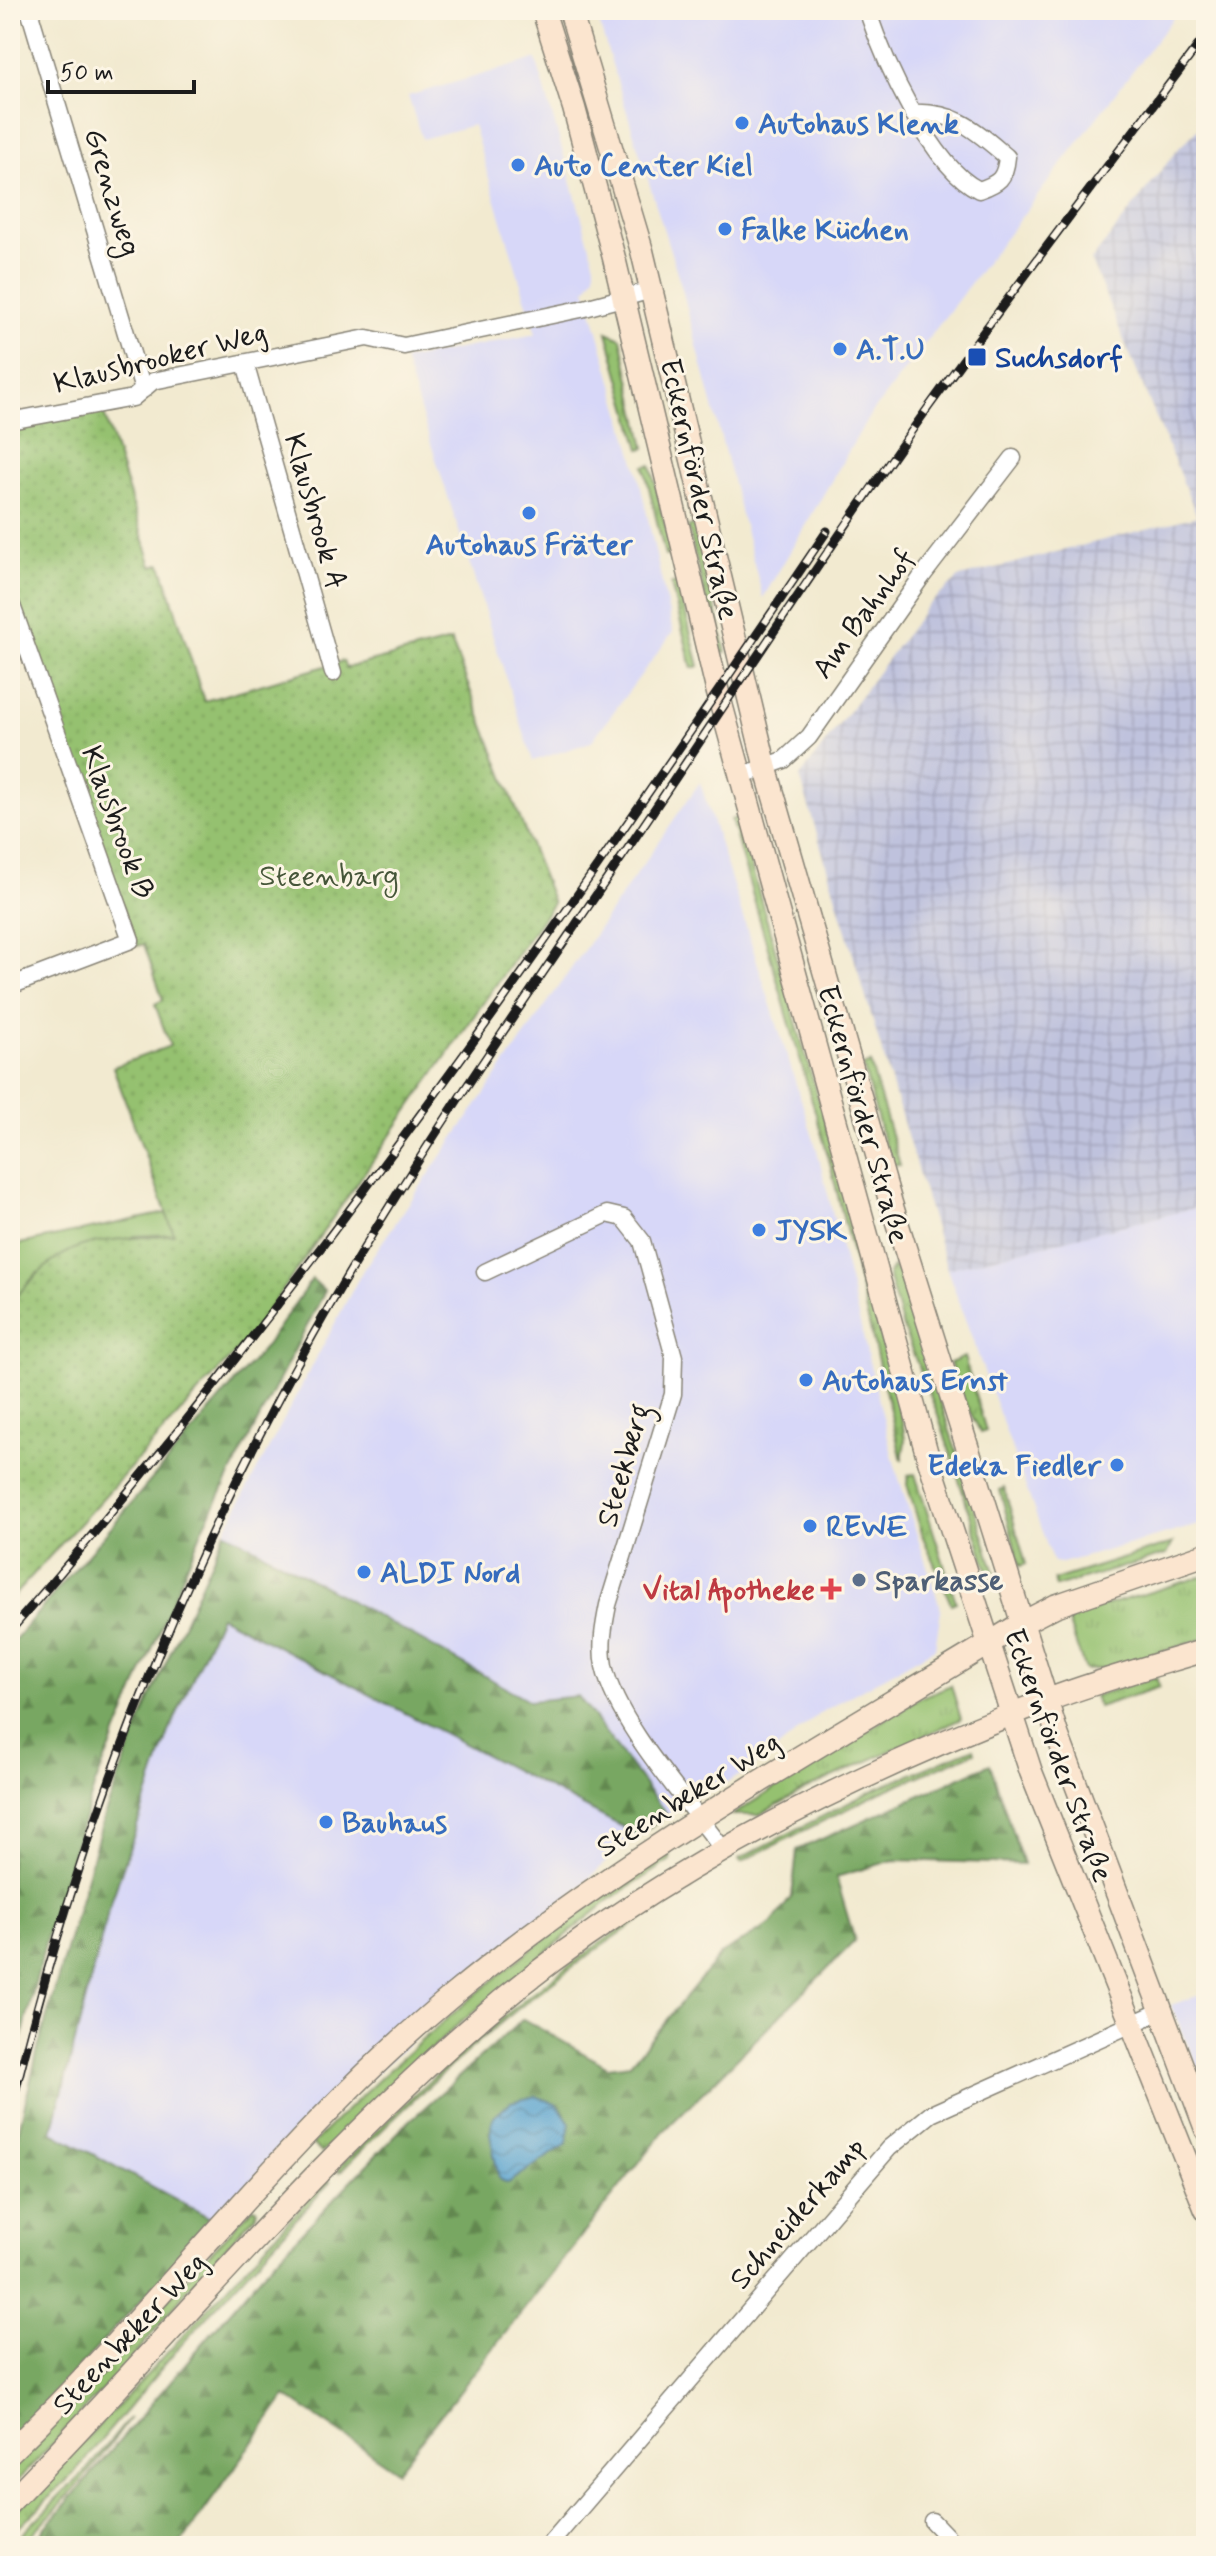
<svg xmlns="http://www.w3.org/2000/svg" width="1216" height="2556" font-family="Mynerve,sans-serif">
<style>
.built{fill:#d7d7f8}
.industrial{fill:url(#industrial-grid)}
.grass{fill:url(#grass-tufts);stroke:#586e46;stroke-width:2}
.forest{fill:url(#forest-firs);stroke:#4a623f;stroke-width:2}
.park{fill:#95c16f;stroke:#586e46;stroke-width:2}
.garden{fill:url(#garden-dots);stroke:#586e46;stroke-width:2}
.water{fill:url(#water-waves);stroke:#3a5f76;stroke-width:2}
.lines{fill:none;stroke-linecap:round;stroke-linejoin:round}
.street-casing{stroke:#878376;stroke-width:19}
.secondary-casing{stroke:#878376;stroke-width:25}
.street{stroke:#fff;stroke-width:16}
.secondary{stroke:#fbe5cf;stroke-width:22}
.rail-casing{stroke:#1c1c1c;stroke-width:9}
.rail{stroke:#fcf5e5;stroke-width:6;stroke-dasharray:18;stroke-linecap:butt}
.shop-dot{fill:#3f7fe0;stroke:#fcf5e5;stroke-width:3}
.transit-dot{fill:#1a4fb4;stroke:#fcf5e5;stroke-width:3}
.service-dot{fill:#5c6f8a;stroke:#fcf5e5;stroke-width:3}
.health-dot{fill:#e0444e;stroke:#fcf5e5;stroke-width:3}
.labels{text-anchor:middle;stroke-width:6;stroke-linejoin:round;paint-order:stroke}
.shop-label{font-size:30px;font-weight:bold;fill:#366cbe;stroke:#fcf5e5;text-anchor:start}
.street-label{font-size:30px;fill:#1c1c1c;stroke:#fcf5e5}
.transit-label{font-size:30px;font-weight:bold;fill:#164399;stroke:#fcf5e5;text-anchor:start}
.park-label{font-size:30px;fill:#465639;stroke:#fcf5e5}
.service-label{font-size:30px;font-weight:bold;fill:#4e5e75;stroke:#fcf5e5;text-anchor:start}
.health-label{font-size:30px;font-weight:bold;fill:#be3a42;stroke:#fcf5e5;text-anchor:end}
</style>
<defs>
<pattern id="industrial-grid" width="8" height="8" patternUnits="userSpaceOnUse" patternTransform="scale(2)"><rect width="8" height="8" fill="#bfc2dd"/><path d="M0 4h8M4 0v8" fill="none" stroke="#a4a6bd"/></pattern>
<pattern id="grass-tufts" width="24" height="20" patternUnits="userSpaceOnUse" patternTransform="scale(2)"><rect width="24" height="20" fill="#95c16f"/><path d="M3 7l-1-3M5 7V3M7 7l1-3M15 17l-1-3M17 17v-4M19 17l1-3" fill="none" stroke="#80a560"/></pattern>
<pattern id="forest-firs" width="22" height="20" patternUnits="userSpaceOnUse" patternTransform="scale(2)"><rect width="22" height="20" fill="#78a762"/><path d="M5 1l3.5 6h-7zM16 11l3.5 6h-7z" fill="#628750"/></pattern>
<pattern id="garden-dots" width="8" height="8" patternUnits="userSpaceOnUse" patternTransform="scale(2)"><rect width="8" height="8" fill="#95c16f"/><path d="M2 2h.1M6 6h.1" fill="none" stroke="#80a560" stroke-width="1.8" stroke-linecap="round"/></pattern>
<pattern id="water-waves" width="16" height="10" patternUnits="userSpaceOnUse" patternTransform="scale(2)"><rect width="16" height="10" fill="#57a2cf"/><path d="M0 5q4-4 8 0t8 0" fill="none" stroke="#4783a7"/></pattern>
</defs>
<rect width="100%" height="100%" fill="#fcf5e5"/>
<filter id="ink" filterUnits="userSpaceOnUse"><feTurbulence type="fractalNoise" baseFrequency=".0125" numOctaves="2"/><feDisplacementMap in="SourceGraphic" scale="16" xChannelSelector="R" yChannelSelector="G"/><feConvolveMatrix kernelMatrix="1 2 1 2 8 2 1 2 1" color-interpolation-filters="sRGB"/></filter>
<filter id="wash" filterUnits="userSpaceOnUse"><feTurbulence type="fractalNoise" baseFrequency=".006" numOctaves="4" result="noise"/><feDisplacementMap in="SourceGraphic" scale="32" xChannelSelector="R" yChannelSelector="G"/><feGaussianBlur stdDeviation="1.8" result="paint"/><feColorMatrix in="noise" values="0 0 0 0 0 0 0 0 0 0 0 0 0 0 0 0 0 1.4 0 .05"/><feComposite in="paint" operator="in"/></filter>
<g filter="url(#wash)">
<rect width="100%" height="100%" fill="#f2ead0"/>
<path class="built" d="M595 10H1179L868 418 763 598 681 285Z
M536 59 595 264V275L586 289 637 469 673 632 591 742 533 761 404 360 536 334 473 125 422 139 408 96Z
M700 782 817 1150 895 1466 941 1610 935 1648 820 1713 769 1756 729 1782H714L667 1815 578 1696 530 1701 225 1531 363 1270Z
M1206 1205V1523L1062 1563 1053 1562 947 1269Z
M221 1615 638 1835 620 1847 589 1879 214 2220 52 2132 109 1908 169 1732Z
M1206 1993V2075L1201 2076 1171 2005Z"/>
<path class="industrial" d="M1206 121V1205L947 1269 800 777 927 606 960 577 1197 516 1091 261 1178 149Z"/>
<path class="grass" d="M607 332 621 338 645 448 640 449Z
M651 465 672 555 665 556 644 466Z
M695 525 726 652 719 653 688 526Z
M678 583 699 666 692 668 671 584Z
M737 817 839 1171 903 1426 905 1441 902 1460 830 1163 731 820Z
M870 1063 900 1165 890 1164 863 1066Z
M893 1267 899 1272 997 1579 992 1583 939 1418 903 1328 888 1275Z
M964 1357 986 1431 981 1433 959 1391 950 1363Z
M915 1474 956 1602 951 1604 923 1537 907 1484 908 1475Z
M1004 1488 1026 1564 1020 1566 1000 1490Z
M1173 1543 1167 1554 1056 1587 1054 1580Z
M1206 1575V1638L1111 1668 1085 1670 1068 1621 1088 1611Z
M1156 1677 1159 1687 1098 1707 1094 1696Z
M951 1685 961 1719 806 1789 759 1815H732L919 1698Z
M974 1748 975 1752 881 1792 741 1862 739 1859 878 1788Z
M669 1852 670 1860 608 1901 454 2028 322 2153 312 2144C422 2034 538 1936 669 1852Z
M690 1885 691 1889C560 1965 446 2064 340 2172L337 2169C446 2061 557 1963 690 1885Z
M327 2179 330 2182 181 2345 73 2474 10 2536V2517L133 2390Z
M253 2207 257 2208 256 2214 196 2279 134 2356 10 2489V2468Z
M130 2418C98 2464 60 2507 20 2546H10L88 2468Z"/>
<path class="forest" d="M312 1279 325 1291 203 1528 96 1782 50 1923 10 2087V1645L264 1348Z
M225 1531 530 1701 578 1696 667 1815 638 1835 220 1616 169 1732 109 1908 52 2132 214 2220 10 2443V2166L39 2045 104 1816 147 1705Z
M990 1764 1023 1864 894 1860 836 1877 855 1941 663 2132 397 2471 286 2396 179 2546H30L261 2275 405 2125 523 2019 608 2067 630 2064 721 1954 771 1924 792 1896 797 1850Z"/>
<path class="park" d="M166 1213 175 1234 135 1236 37 1273 10 1304V1246Z"/>
<path class="garden" d="M101 404 152 566 161 564 204 701 343 661 346 668 451 641 553 903 251 1335 10 1600V1304C71 1232 89 1244 174 1234L113 1067 170 1046 155 1004 163 1000 144 944 137 946 10 587V421Z"/>
<path class="water" d="M536 2096 558 2105 570 2123 567 2144 508 2183 499 2179 490 2135 493 2118 511 2102Z"/>
</g>
<g filter="url(#ink)">
<g class="lines">
<g class="street-casing">
<path id="street" d="M29 10 143 390
M867 10C884 60 931 167 979 190 999 183 1005 179 1007 157 975 130 956 111 912 113
M245 363 333 673
M10 421 133 398 153 381 367 338 404 346 581 309 652 290
M10 600 131 940 10 986
M740 776 784 760 809 737 920 579 1013 458
M485 1272 607 1214 624 1218 642 1241 674 1357 673 1394 608 1605C604 1625 600 1645 604 1666 617 1725 688 1801 724 1851
M932 2521 956 2546
M548 2546 889 2148 931 2114 1161 2011"/>
</g>
<g class="secondary-casing">
<path id="secondary" d="M543 10 574 108 614 258 718 693 927 1454 1031 1772 1206 2210
M570 10 642 251 766 769 890 1200 1057 1734 1206 2129
M10 2452C163 2305 289 2131 453 1995 628 1850 831 1741 1024 1622L1055 1606 1206 1554
M10 2502C169 2339 314 2161 487 2013 649 1875 850 1775 1048 1700 1100 1680 1153 1666 1206 1650"/>
</g>
<use href="#street" class="street"/>
<use href="#secondary" class="secondary"/>
<g class="rail-casing">
<path id="rail" d="M10 1631C312 1286 570 910 827 531
M10 2113C75 1841 176 1580 313 1335 412 1159 530 993 643 826 738 686 831 543 930 405 1020 280 1114 158 1206 35"/>
</g>
<use href="#rail" class="rail"/>
</g>
</g>
<g class="shop-dot">
<circle cx="742" cy="123" r="8"/>
<circle cx="518" cy="165" r="8"/>
<circle cx="725" cy="229" r="8"/>
<circle cx="840" cy="349" r="8"/>
<circle cx="529" cy="513" r="8"/>
<circle cx="759" cy="1230" r="8"/>
<circle cx="806" cy="1380" r="8"/>
<circle cx="1117" cy="1465" r="8"/>
<circle cx="810" cy="1526" r="8"/>
<circle cx="364" cy="1572" r="8"/>
<circle cx="326" cy="1822" r="8"/>
</g>
<rect class="transit-dot" x="967" y="347" width="20" height="20" rx="4"/>
<circle class="service-dot" cx="859" cy="1580" r="8"/>
<path class="health-dot" d="M827 1577h8v8h8v8h-8v8h-8v-8h-8v-8h8z"/>
<g class="labels">
<g class="shop-label">
<text x="758" y="133">Autohaus Klenk</text>
<text x="534" y="175">Auto Center Kiel</text>
<text x="741" y="239">Falke Küchen</text>
<text x="856" y="359">A.T.U</text>
<text x="529" y="554" text-anchor="middle">Autohaus Fräter</text>
<text x="775" y="1240">JYSK</text>
<text x="822" y="1390">Autohaus Ernst</text>
<text x="1101" y="1475" text-anchor="end">Edeka Fiedler</text>
<text x="826" y="1536">REWE</text>
<text x="380" y="1582">ALDI Nord</text>
<text x="342" y="1832">Bauhaus</text>
</g>
<g class="street-label">
<text transform="translate(113 192) rotate(73)" y="10">Grenzweg</text>
<text transform="translate(160 357) rotate(-14)" y="10">Klausbrooker Weg</text>
<text transform="translate(700 489) rotate(77)" y="10">Eckernförder Straße</text>
<text transform="translate(316 511) rotate(74)" y="10">Klausbrook A</text>
<text transform="translate(863 613) rotate(-54)" y="10">Am Bahnhof</text>
<text transform="translate(118 822) rotate(70)" y="10">Klausbrook B</text>
<text transform="translate(864 1114) rotate(74)" y="10">Eckernförder Straße</text>
<text transform="translate(623 1465) rotate(-74)" y="10">Steekberg</text>
<text transform="translate(1059 1755) rotate(70)" y="10">Eckernförder Straße</text>
<text transform="translate(688 1794) rotate(-32)" y="10">Steenbeker Weg</text>
<text transform="translate(797 2213) rotate(-49)" y="10">Schneiderkamp</text>
<text transform="translate(129 2333) rotate(-47)" y="10">Steenbeker Weg</text>
</g>
<g class="transit-label">
<text x="995" y="367">Suchsdorf</text>
</g>
<g class="park-label">
<text x="329" y="885">Steenbarg</text>
</g>
<g class="service-label">
<text x="875" y="1590">Sparkasse</text>
</g>
<g class="health-label">
<text x="815" y="1599">Vital Apotheke</text>
</g>
</g>
<rect width="1216" height="2556" fill="none" stroke="#fcf5e5" stroke-width="40"/>
<path d="M48 80v12h146v-12" fill="none" stroke="#1c1c1c" stroke-width="4"/>
<text x="60" y="80" font-size="24" fill="#1c1c1c" stroke="#fcf5e5" stroke-width="6" paint-order="stroke">50 m</text>
</svg>
